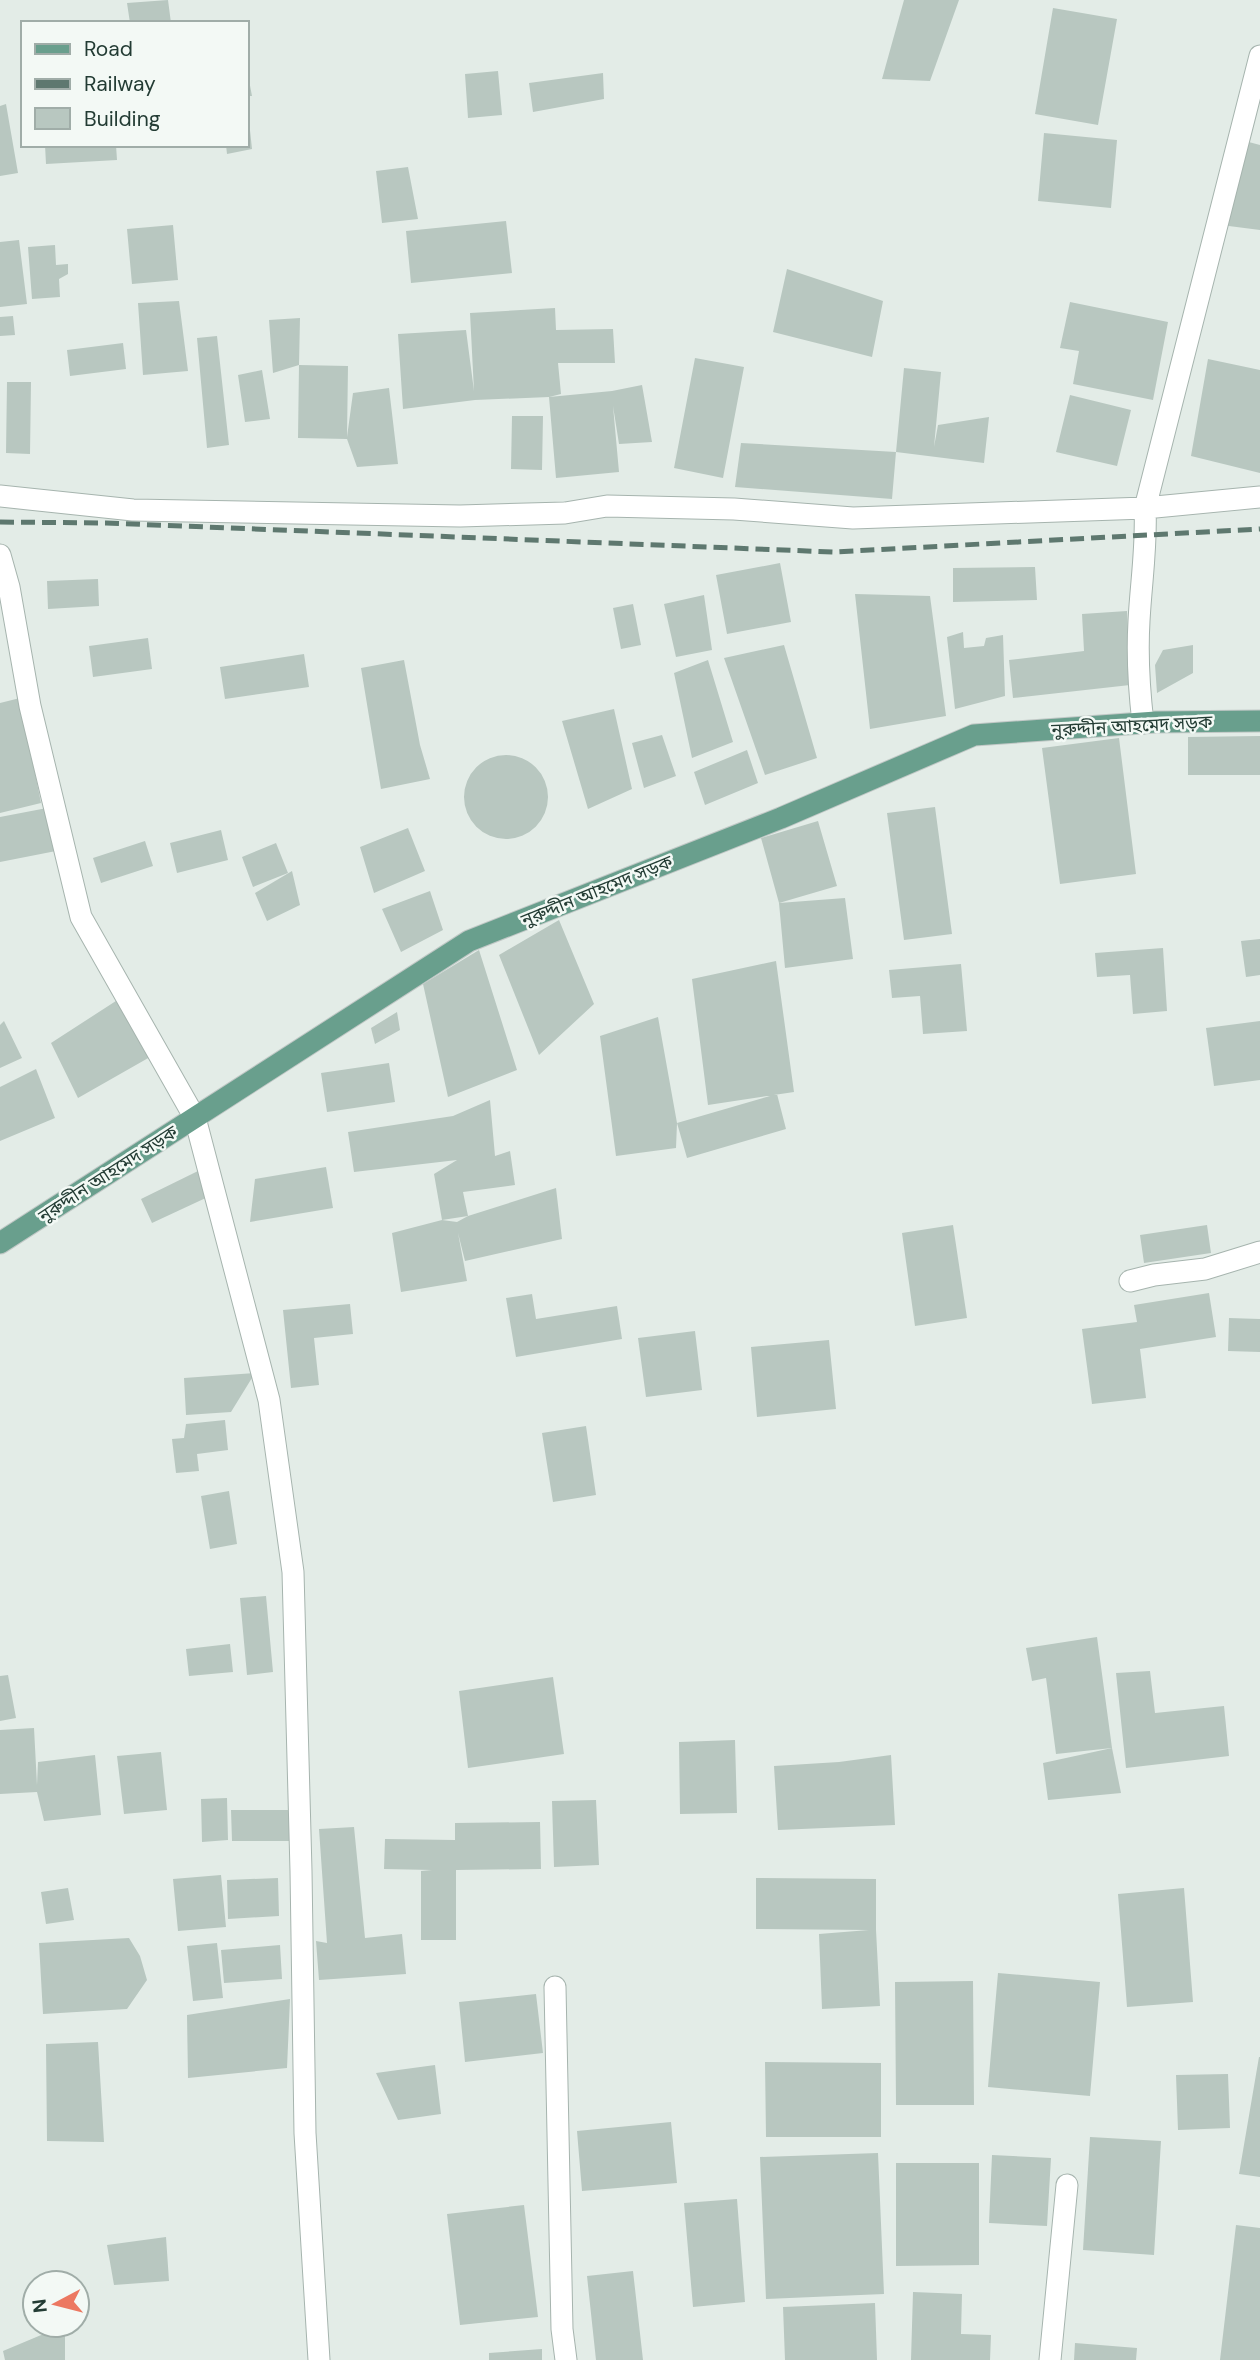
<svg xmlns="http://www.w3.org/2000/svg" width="1260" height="2360" font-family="'DM Sans','Noto Sans Bengali',sans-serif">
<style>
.building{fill:#b8c7c0}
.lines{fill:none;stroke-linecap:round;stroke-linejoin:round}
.minor-casing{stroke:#a6b4ae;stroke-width:23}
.major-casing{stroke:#c1c8c6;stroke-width:23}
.minor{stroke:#fff;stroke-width:21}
.major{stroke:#699f8d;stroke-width:21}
.rail{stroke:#5e786f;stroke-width:5;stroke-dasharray:14 7;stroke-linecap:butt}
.labels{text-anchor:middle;stroke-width:5;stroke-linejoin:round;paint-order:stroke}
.street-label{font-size:18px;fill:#233c34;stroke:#f3f9f5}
</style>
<rect width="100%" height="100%" fill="#e3ece7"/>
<path class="building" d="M168 0 171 23H130L127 3Z
M904 0H959L930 81 882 79Z
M1053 8 1117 19 1098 125 1035 114Z
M247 70 252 96H247Z
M498 71 502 115 468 118 465 74Z
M603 73 604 99 533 112 529 83Z
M6 104 18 173 0 176V106Z
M247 121H249L252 149 227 154 226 145H247Z
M1044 133 1117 140 1111 208 1038 201Z
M1245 141 1260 145V230L1221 225Z
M45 145H116L117 160 46 164Z
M408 167 418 219 382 223 376 171Z
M506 221 512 273 411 283 406 231Z
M173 225 178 280 132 284 127 229Z
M19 240 27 304 0 307V242Z
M55 245 56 265 68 264V274L59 279 60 297 32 299 28 247Z
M787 269 883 301 872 357 773 332Z
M179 301 188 371 143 375 138 303Z
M1070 302 1168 322 1153 400 1073 384 1079 351 1060 348Z
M555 308 556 330 613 329 615 363H558L561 394 549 397 475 400 403 409 398 334 466 330 474 391 470 313Z
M13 316 15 335 0 336V317Z
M300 318 299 365 273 373 269 320Z
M217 336 229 445 207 448 197 338Z
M123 343 126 369 70 376 67 350Z
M695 358 744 367 723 478 674 468Z
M1208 359 1260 370V473L1191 456Z
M299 365 348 366 347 437 353 393 389 388 398 464 357 467 347 439 298 438Z
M904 368 941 372 934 447 938 425 989 417 984 463 896 452Z
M262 370 270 419 245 422 238 375Z
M7 382H31L30 454 6 453Z
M642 385 652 442 619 444 613 406 619 472 556 478 549 397 612 391Z
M1070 395 1131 410 1117 466 1056 452Z
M512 416H543L542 470 511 469Z
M741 443 896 452 892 499 735 487Z
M780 563 791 622 727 634 716 575Z
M1035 567 1037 600 953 602V568Z
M98 579 99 606 48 609 47 581Z
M855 594 930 596 946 716 870 729Z
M704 595 712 650 676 657 664 604Z
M633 604 641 645 621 649 613 608Z
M1127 611 1130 685 1013 698 1009 660 1084 651 1082 614Z
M963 632 964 648 984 646 986 638 1003 635 1005 696 955 709 947 637Z
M148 638 152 669 93 677 89 646Z
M784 645 817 758 765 775 724 658Z
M1193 645V673L1157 693 1155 665 1163 650Z
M304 654 309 687 225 699 220 667Z
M404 660 420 745 430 779 381 789 361 668Z
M708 660 733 742 692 758 674 673Z
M20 698 41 803 0 813V703Z
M614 709 632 789 588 809 562 721Z
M662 735 676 776 644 788 632 743Z
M1260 736V775H1188V737Z
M1119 738 1136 874 1060 884 1042 748Z
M747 750 758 783 705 805 694 772Z
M464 797a42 42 0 1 1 84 0a42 42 0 1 1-84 0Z
M935 807 952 934 904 940 887 813Z
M47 808 56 851 0 862V817Z
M818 821 837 886 779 903 761 838Z
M408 828 425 871 374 893 360 847Z
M221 830 228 860 177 873 170 843Z
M145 841 153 866 101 883 93 858Z
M276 843 288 873 253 887 242 857Z
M292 871 300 905 267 921 255 893Z
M430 891 443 930 401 952 382 909Z
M845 898 853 959 785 968 779 903Z
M559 920 594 1004 539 1055 499 955Z
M1260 939V975L1246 977 1241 941Z
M1163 948 1167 1011 1133 1014 1130 975 1097 977 1095 953Z
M479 950 517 1070 448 1097 423 984Z
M776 961 794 1092 708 1105 692 979Z
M961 964 967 1031 923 1034 920 996 892 998 889 970Z
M119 999 150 1057 78 1098 51 1043Z
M397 1012 400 1030 375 1044 371 1028Z
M658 1017 677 1123 676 1148 616 1156 600 1036Z
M4 1021 22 1058 0 1068V1025Z
M1260 1021V1080L1214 1086 1206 1028Z
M389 1063 395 1102 327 1112 321 1073Z
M36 1069 55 1118 0 1141V1087Z
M777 1094 786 1129 687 1158 677 1123Z
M490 1100 495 1156 510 1151 515 1185 463 1192 468 1216 442 1220 434 1174 457 1160 354 1172 348 1132 453 1116Z
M326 1167 333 1208 250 1222 255 1179Z
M198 1171 210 1196 152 1223 141 1199Z
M556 1188 562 1239 465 1261 458 1233 467 1281 401 1292 392 1233 442 1220 457 1222 468 1216Z
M953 1225 967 1318 915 1326 902 1233Z
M1207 1225 1211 1253 1144 1263 1140 1235Z
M1209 1293 1216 1337 1140 1349 1146 1398 1092 1404 1082 1329 1137 1322 1134 1305Z
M532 1294 536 1319 617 1306 622 1339 516 1357 506 1298Z
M350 1304 353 1334 314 1338 319 1385 291 1388 283 1310Z
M1229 1318 1260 1319V1352L1228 1351Z
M695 1331 702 1390 646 1397 638 1338Z
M829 1340 836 1409 757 1417 751 1347Z
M255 1373 231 1412 186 1415 184 1378Z
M225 1420 228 1450 197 1454 199 1471 176 1473 172 1439 184 1438 186 1424Z
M586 1426 596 1495 553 1502 542 1433Z
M229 1491 237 1544 210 1549 201 1496Z
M266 1596 273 1672 247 1675 240 1598Z
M1097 1637 1112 1748 1056 1754 1046 1678 1032 1681 1026 1648Z
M230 1644 233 1672 189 1676 186 1649Z
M1150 1671 1155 1713 1224 1706 1229 1756 1126 1768 1116 1673Z
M8 1675 16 1718 0 1721V1676Z
M553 1677 564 1754 468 1768 459 1691Z
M34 1728 37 1785 38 1762 95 1755 101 1815 44 1821 37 1792 0 1794V1730Z
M735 1740 737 1813 680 1814 679 1742Z
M1112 1748 1121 1793 1048 1800 1043 1763Z
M161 1752 167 1810 124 1814 117 1756Z
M891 1755 895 1825 778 1830 774 1766 839 1762Z
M227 1798 228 1840 202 1842 201 1799Z
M596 1800 599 1865 554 1867 552 1801Z
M231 1810H293V1841H232Z
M540 1822 541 1869 456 1870V1940H421V1871L432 1870 384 1869 385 1839 455 1840V1823Z
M354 1827 365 1938 402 1934 406 1974 319 1980 316 1941 327 1943 319 1829Z
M221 1875 226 1927 178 1931 173 1879Z
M278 1878 279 1916 228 1919 227 1880Z
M756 1878 876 1879V1930L880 2006 822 2009 819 1934 869 1930 756 1929Z
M68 1888 74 1920 46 1924 41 1892Z
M1184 1888 1193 2002 1127 2007 1118 1894Z
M129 1938 140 1956 147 1980 127 2009 43 2014 39 1943Z
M217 1943 223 1998 193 2001 187 1946Z
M280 1945 282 1979 224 1983 221 1950Z
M998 1973 1100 1982 1090 2096 988 2087Z
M973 1981 974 2105H896L895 1982Z
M536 1994 543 2053 465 2062 459 2002Z
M290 1999 287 2068 188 2078 187 2015Z
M98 2042 104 2142 47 2141 46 2044Z
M1259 2057H1260V2177L1239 2174Z
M765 2062 881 2063V2137H766Z
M435 2065 441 2114 398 2120 376 2073Z
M1228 2074 1230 2128 1178 2130 1176 2075Z
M671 2122 677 2183 582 2191 577 2131Z
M1090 2137 1161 2141 1154 2255 1083 2250Z
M878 2153 884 2294 766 2299 760 2157Z
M992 2155 1051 2158 1047 2226 989 2223Z
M896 2163H979V2265L896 2266Z
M737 2199 745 2302 693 2307 684 2203Z
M524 2205 538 2317 460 2325 447 2214Z
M1236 2225 1260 2228V2360H1220Z
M166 2237 169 2281 114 2285 107 2245Z
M633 2271 643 2360H596L587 2276Z
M913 2292 962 2294 961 2334 991 2335 990 2360H911Z
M875 2303 877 2360H785L783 2307Z
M65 2325V2360H5L3 2351Z
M1075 2343 1137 2348 1136 2360H1074Z
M542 2349V2360H489V2353Z"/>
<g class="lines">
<g class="minor-casing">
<path id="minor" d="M0 496 133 510 460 516 565 513 607 506 734 509 853 518 1145 508 1260 497
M0 555 9 587 30 706 81 917 195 1118 269 1400 293 1572 301 1871 305 2133 319 2360
M1143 723C1139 689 1137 655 1139 621 1141 582 1147 546 1145 508L1260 56
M1130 1281 1154 1275 1205 1269 1260 1252
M555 1987 562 2329 566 2360
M1050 2360 1067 2185"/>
</g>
<g class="major-casing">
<path id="major" d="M0 1243 469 941 781 818 974 735 1156 722 1260 721"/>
</g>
<use href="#minor" class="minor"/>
<use href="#major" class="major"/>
<path class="rail" d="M0 522 106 523 833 552 1260 529"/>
</g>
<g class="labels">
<g class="street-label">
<text transform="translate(1132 726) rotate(-3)" y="6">নুরুদ্দীন আহমেদ সড়ক</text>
<text transform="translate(597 891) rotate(-22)" y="6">নুরুদ্দীন আহমেদ সড়ক</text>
<text transform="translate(108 1174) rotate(-33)" y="6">নুরুদ্দীন আহমেদ সড়ক</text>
</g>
</g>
<rect x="21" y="21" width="228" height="126" fill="#f3f9f5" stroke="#a0ada8" stroke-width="2"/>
<rect x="35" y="44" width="35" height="10" fill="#699f8d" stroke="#a0ada8" stroke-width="2"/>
<text x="84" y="56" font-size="21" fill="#233c34">Road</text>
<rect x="35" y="79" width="35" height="10" fill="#5e786f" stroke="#a0ada8" stroke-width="2"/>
<text x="84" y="91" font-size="21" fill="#233c34">Railway</text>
<rect x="35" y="108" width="35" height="21" fill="#b8c7c0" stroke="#a0ada8" stroke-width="2"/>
<text x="84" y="126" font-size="21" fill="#233c34">Building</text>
<g transform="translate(56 2304) rotate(263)"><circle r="33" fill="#f3f9f5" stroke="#a0ada8" stroke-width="2"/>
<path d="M0-5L12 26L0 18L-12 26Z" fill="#ec7861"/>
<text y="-10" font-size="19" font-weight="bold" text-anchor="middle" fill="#233c34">N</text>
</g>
</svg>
